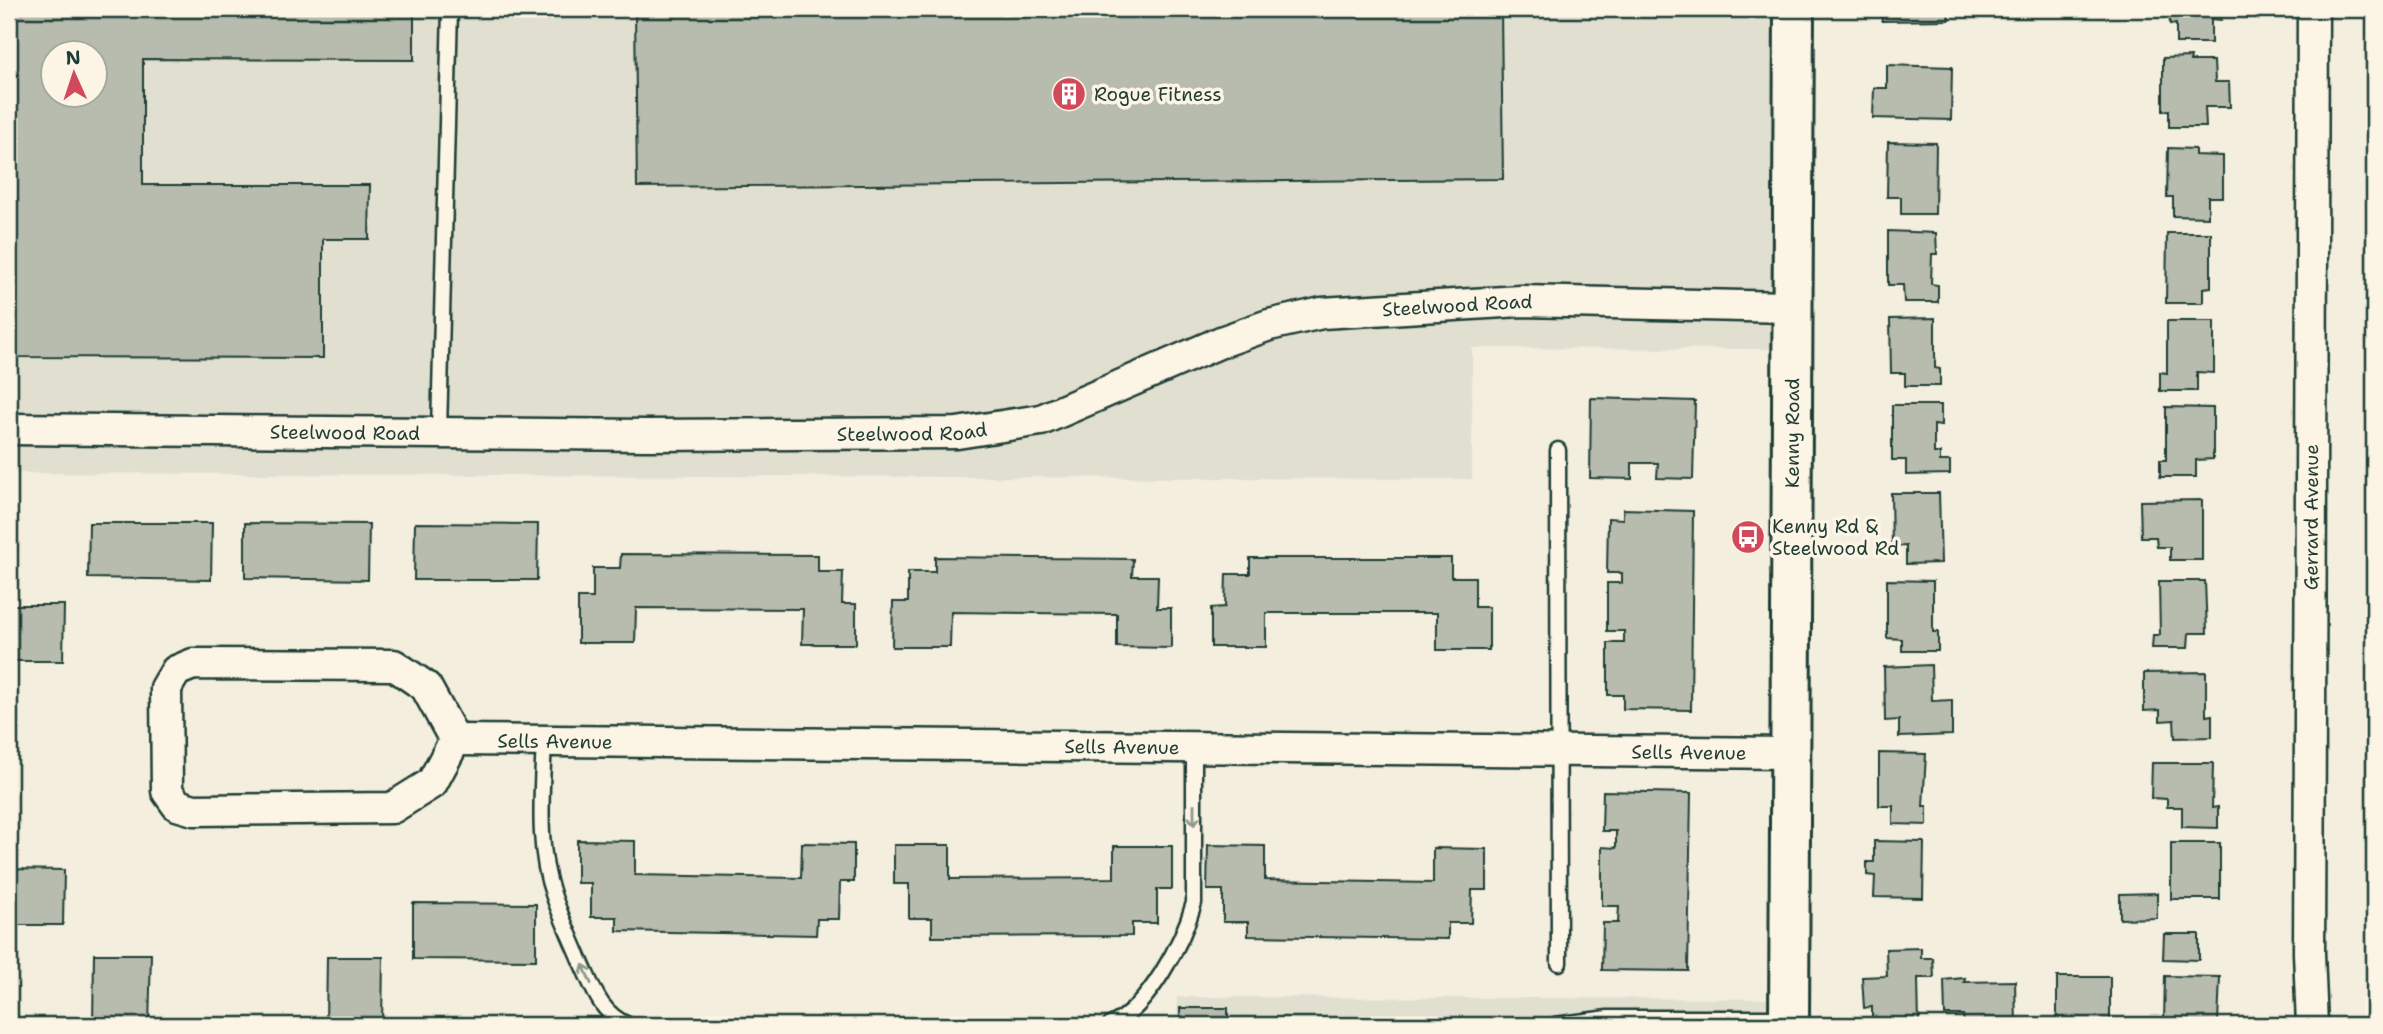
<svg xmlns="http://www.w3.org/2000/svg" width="2383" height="1034" font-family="'Shantell Sans',sans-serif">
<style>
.built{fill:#e1dfd0;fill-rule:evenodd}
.building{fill:#b8bcae;stroke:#1f3d34;stroke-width:2;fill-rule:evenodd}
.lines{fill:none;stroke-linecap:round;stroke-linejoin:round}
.lane-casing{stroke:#1f3d34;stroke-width:19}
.street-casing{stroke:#1f3d34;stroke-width:35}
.secondary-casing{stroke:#1f3d34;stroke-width:44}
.lane{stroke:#fcf5e5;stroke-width:14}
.street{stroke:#fcf5e5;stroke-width:30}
.secondary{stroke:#fcf5e5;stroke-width:38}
.oneway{stroke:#8e998c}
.labels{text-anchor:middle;stroke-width:7;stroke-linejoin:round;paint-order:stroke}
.poi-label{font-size:19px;fill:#1f3d34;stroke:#fcf5e5;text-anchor:start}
.street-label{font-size:19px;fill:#1f3d34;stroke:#fcf5e5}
</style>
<rect width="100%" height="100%" fill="#f3eede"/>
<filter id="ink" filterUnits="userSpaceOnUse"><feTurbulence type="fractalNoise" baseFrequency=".0143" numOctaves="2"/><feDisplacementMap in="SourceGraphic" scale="14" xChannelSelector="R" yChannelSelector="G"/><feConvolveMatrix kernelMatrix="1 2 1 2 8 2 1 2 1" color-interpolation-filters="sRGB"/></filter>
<g filter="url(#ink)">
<path class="built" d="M9 9H1789L1787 349 1472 348V479L9 473ZM52 52H94V94H52Z
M1177 997 1784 999V1025H1177Z"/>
<path class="building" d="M9 9H414V60L143 59V185H370L369 239H323V358L9 357ZM52 52H94V94H52Z
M635 9H1501L1503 179 637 187Z
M1882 9H1948L1949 20 1882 21Z
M2169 9H2228L2222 11 2221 20 2211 19V43H2176V24L2170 25Z
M2191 57 2190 61H2214L2215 82H2229L2230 107H2205L2206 127H2169V110L2163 111V58Z
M1887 65 1952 67 1951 120 1873 118 1874 88H1887Z
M1888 142 1936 143 1935 214H1901V197H1887Z
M2168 148 2195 149V155L2223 156V197H2208V217L2173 216V197H2167Z
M1888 231 1936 233 1937 254H1932L1931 284 1938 285V302H1904L1903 285H1888Z
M2167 233H2211V287L2203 288V303H2166Z
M1935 318V368L1940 369V386H1905V373H1891L1890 319Z
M2167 321H2214V373L2197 372V391H2160V372L2167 373Z
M1591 398 1695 401 1693 479 1657 478 1658 463H1632V479L1590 478Z
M1892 405H1941V426L1934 425V453H1940V461H1950V474L1906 475V460H1892Z
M2166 407 2213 408V459L2196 460V477H2160V460H2166Z
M1891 493H1939L1941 563 1906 564V546L1892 547Z
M2202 500V560H2170V547H2157L2156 537H2141L2140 501Z
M1623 509 1693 511 1691 710 1623 709V695H1608V643H1624V631H1607V583H1622V573H1607L1608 518 1623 519Z
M89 523H212L211 580 88 578Z
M245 523 369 524 368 580 245 578Z
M415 523 538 524 537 580H414Z
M621 554 818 555V572H843L842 604H856V644H802L803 609 636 608 635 643H578V598H593V568H620Z
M935 557 1133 559 1132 576H1158L1157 608H1171V648L1117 647V614L951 612 950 647H892L893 602H908V572H935Z
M1250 558H1451V577H1475V607H1489V650H1437V613H1266V647H1211V608L1225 607 1226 574H1250Z
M1887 580 1933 581V632H1938V651H1902V639L1887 638Z
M2159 581H2205L2207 633H2189L2188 648H2152L2153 635H2160Z
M9 605H64L63 661H9Z
M1931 665 1932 701 1952 700V735L1899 737V720L1885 721 1884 667Z
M2206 672V716L2212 715V737L2175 738 2174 720 2160 721V710L2144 711V673Z
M1879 753 1926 754 1923 806H1927V825L1893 824V806H1879Z
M2152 763H2213L2212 808 2218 807V828L2182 827V807H2167V799L2151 798Z
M1603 791 1691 793 1688 971 1602 970 1603 923H1618L1619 906H1602V847L1616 848V831H1602Z
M577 840 635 841V875L801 878 802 843 854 844V882H840L839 919H817L816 935 617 931V917H591V883H577Z
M1874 841 1924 842 1923 898 1874 897 1875 876 1867 875V862H1874Z
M2171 843H2220V899H2171Z
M894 845H950V879L1114 878V846H1172V889H1157V923H1132V936L932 937V918H909V884H894Z
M1208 845 1265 846V880L1433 883V848L1487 849V890H1472L1471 923H1448V939L1248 936V922H1223V890H1207Z
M9 869 64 870 63 925H9Z
M2157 893V918L2120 919V894Z
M413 903 536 904V960L413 959Z
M2164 934H2199V960L2163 959Z
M1921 948V958H1933L1934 978H1918L1919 1025H1872V1007L1864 1008 1862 977 1887 976 1886 949Z
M94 954H151L149 1025H93Z
M327 957H383L382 1025H326Z
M2165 976 2220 977 2218 1022 2164 1021Z
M2057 977H2110V1022L2057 1024Z
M1965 978 1964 982 2015 981 2016 1025H1964L1963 1015H1945L1944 980Z
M1180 1008H1228V1025H1180Z"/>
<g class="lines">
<g class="lane-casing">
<path id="lane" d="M439 431 450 9
M1558 450 1559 963
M544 741C542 792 536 848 554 897 562 919 572 941 581 962 593 988 600 1013 628 1025
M1110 1025C1148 1010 1183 941 1194 903V747
M1555 1025 1608 1018H1787"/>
</g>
<g class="street-casing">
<g id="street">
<path id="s1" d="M9 429 647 435 957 433 1041 420 1221 342 1269 325 1322 313 1521 301 1793 307"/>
<path d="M193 664 394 665 426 687 455 740 432 783 392 808 194 810 177 805 167 791 166 688 176 671Z"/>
<path id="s2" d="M455 740 1790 753"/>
<path id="s3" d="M2312 1025 2309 953 2313 9"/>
</g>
</g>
<g class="secondary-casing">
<g id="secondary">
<path id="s4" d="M1789 1025 1794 9"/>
</g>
</g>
<use href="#lane" class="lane"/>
<use href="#street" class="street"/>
<use href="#secondary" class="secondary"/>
</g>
<defs><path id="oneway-shaft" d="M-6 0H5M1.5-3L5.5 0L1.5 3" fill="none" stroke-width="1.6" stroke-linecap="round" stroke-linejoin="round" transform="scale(1.75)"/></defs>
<g class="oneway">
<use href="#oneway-shaft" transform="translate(1194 815) rotate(90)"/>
<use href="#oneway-shaft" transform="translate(587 974) rotate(-113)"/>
</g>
</g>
<defs>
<g id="building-disc" transform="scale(1.75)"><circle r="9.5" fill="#d1495b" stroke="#fcf5e5"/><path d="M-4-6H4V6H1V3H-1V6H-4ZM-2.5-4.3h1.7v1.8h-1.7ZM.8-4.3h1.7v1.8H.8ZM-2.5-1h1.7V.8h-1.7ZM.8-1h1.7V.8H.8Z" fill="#fff"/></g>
<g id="bus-disc" transform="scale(1.75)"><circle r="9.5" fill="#d1495b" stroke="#fcf5e5"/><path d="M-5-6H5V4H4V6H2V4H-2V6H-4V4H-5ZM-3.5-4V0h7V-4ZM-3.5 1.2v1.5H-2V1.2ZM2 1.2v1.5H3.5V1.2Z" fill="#fff"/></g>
</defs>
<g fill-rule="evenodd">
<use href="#building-disc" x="1069" y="94"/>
<use href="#bus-disc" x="1748" y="537"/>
</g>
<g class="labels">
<g class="poi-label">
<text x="1094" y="101">Rogue Fitness</text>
<text x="1772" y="533">Kenny Rd &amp;<tspan x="1772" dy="22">Steelwood Rd</tspan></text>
</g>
<g class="street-label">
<text dy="7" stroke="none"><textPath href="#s1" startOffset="1470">Steelwood Road</textPath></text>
<text dy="7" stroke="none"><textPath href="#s1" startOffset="336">Steelwood Road</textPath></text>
<text dy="7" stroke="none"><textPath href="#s1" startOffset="903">Steelwood Road</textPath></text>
<text dy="7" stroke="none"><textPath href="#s4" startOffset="592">Kenny Road</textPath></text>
<text dy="7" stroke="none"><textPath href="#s3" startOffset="508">Gerrard Avenue</textPath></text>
<text dy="7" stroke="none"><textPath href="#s2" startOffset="100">Sells Avenue</textPath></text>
<text dy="7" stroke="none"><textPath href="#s2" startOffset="667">Sells Avenue</textPath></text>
<text dy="7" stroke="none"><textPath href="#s2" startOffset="1234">Sells Avenue</textPath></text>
</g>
</g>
<rect width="2383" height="1034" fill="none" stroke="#fcf5e5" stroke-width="35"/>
<rect x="18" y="18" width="2348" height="999" fill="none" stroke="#1f3d34" stroke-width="2.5" filter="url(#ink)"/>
<g transform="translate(74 74) rotate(357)"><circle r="33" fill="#fcf5e5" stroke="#a4ab9e" stroke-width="2"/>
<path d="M0-5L12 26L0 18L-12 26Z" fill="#d1495b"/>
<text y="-10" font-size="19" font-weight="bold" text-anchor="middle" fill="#1f3d34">N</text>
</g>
</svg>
